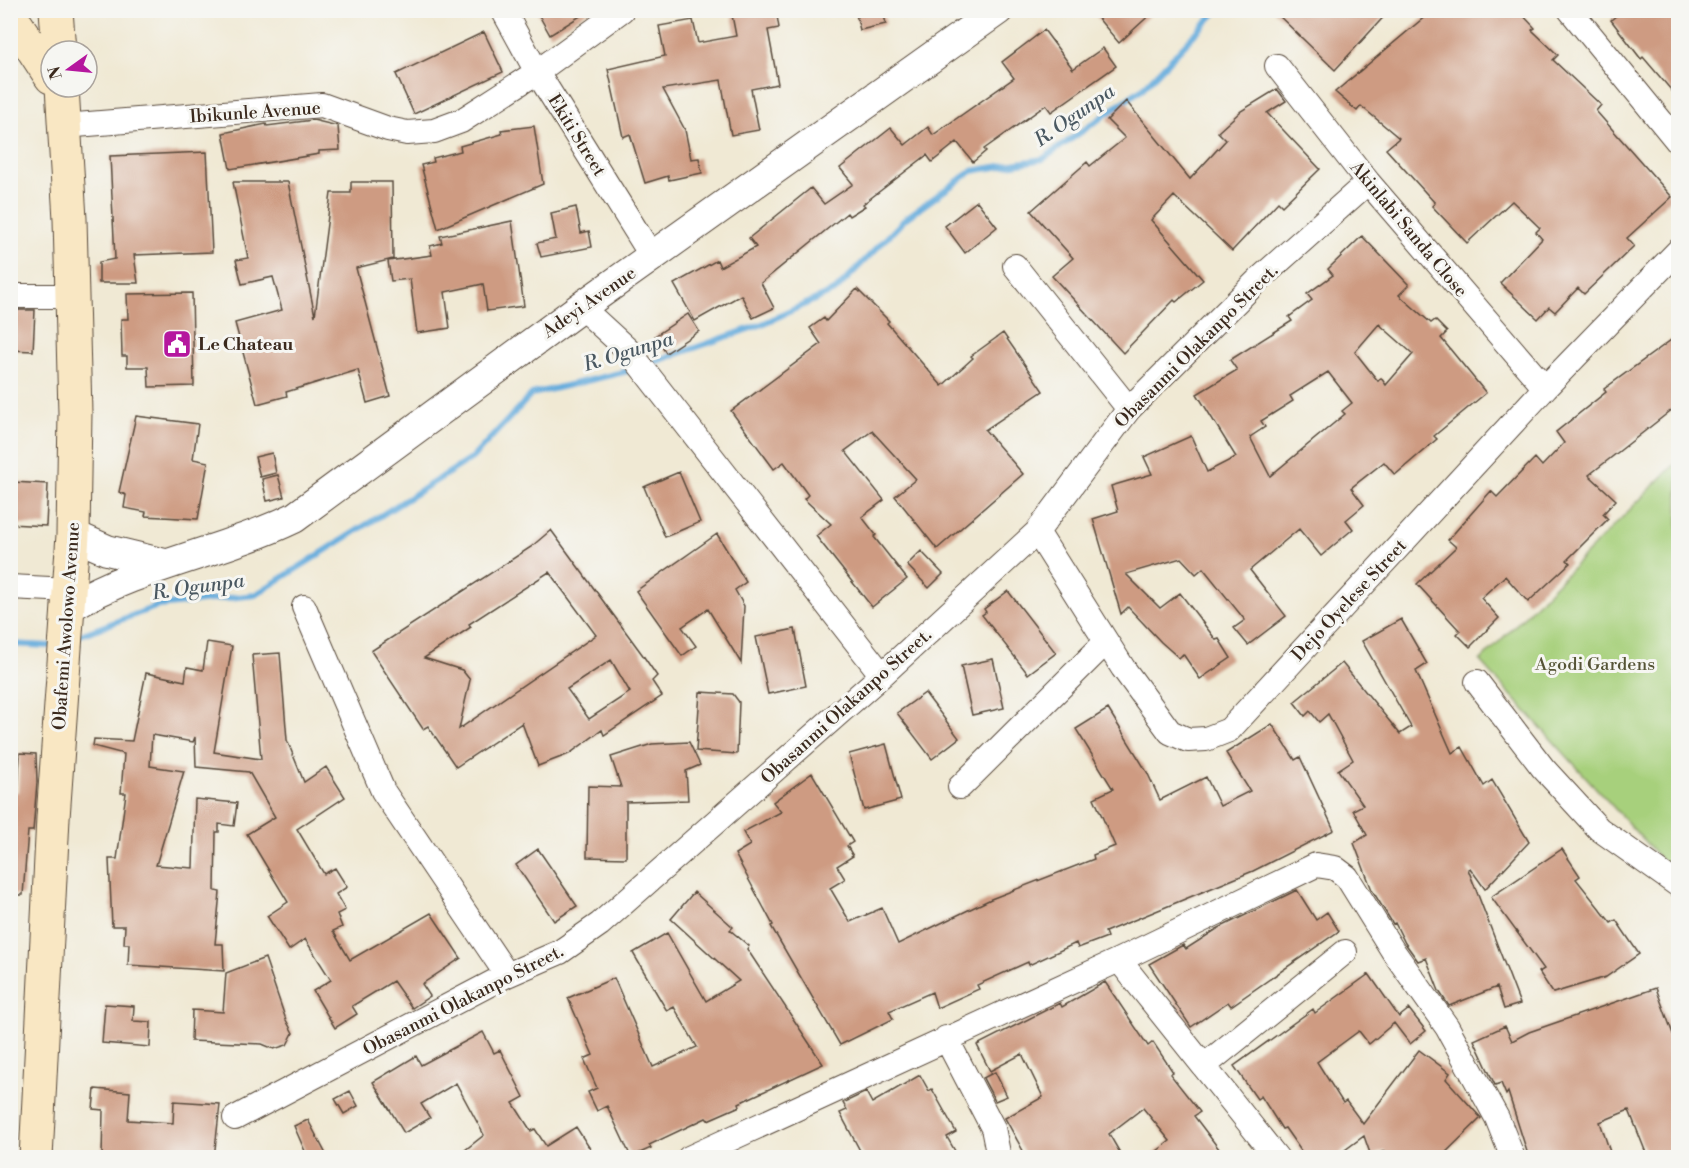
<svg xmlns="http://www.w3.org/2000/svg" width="1689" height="1168" font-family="'Libre Bodoni',serif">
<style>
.green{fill:#a7d07c;stroke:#717d4d;stroke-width:1.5}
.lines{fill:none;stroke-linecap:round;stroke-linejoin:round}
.stream{stroke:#67addd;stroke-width:6}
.building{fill:#ce9b82;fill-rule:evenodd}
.minor-casing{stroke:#564739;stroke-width:26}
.tertiary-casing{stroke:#564739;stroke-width:32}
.secondary-casing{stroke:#564739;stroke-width:35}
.minor{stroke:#fff;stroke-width:24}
.tertiary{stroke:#fff;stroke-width:30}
.secondary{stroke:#f9e7c3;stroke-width:33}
.labels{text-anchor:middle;stroke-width:6;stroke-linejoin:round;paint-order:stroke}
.street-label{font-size:18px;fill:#3b2a1e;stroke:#f6f6f2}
.poi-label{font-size:18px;font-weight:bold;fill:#3b2a1e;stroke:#f6f6f2;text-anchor:start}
.park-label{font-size:18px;fill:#565436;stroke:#f6f6f2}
.water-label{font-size:20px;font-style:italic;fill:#4a5861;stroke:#f6f6f2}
</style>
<rect width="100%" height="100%" fill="#f6f6f2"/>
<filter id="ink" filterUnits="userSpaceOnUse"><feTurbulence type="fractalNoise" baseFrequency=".0167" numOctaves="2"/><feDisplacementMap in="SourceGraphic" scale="12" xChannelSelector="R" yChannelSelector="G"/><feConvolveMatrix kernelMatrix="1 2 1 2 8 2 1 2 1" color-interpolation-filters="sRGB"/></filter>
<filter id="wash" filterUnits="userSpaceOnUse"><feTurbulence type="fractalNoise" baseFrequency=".008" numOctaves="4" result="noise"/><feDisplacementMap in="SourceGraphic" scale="24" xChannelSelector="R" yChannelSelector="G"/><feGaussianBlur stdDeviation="1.35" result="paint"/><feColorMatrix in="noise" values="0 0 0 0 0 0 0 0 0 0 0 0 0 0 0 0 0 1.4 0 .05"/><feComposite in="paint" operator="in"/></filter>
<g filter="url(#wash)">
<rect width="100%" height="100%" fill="#f0e9d4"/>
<path class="green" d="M1678 461V878L1480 661Z"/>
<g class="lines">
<path class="stream" d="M646 365 760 325 836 290 906 218 972 171 1043 159 1143 88 1218 10
M75 637 158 606 255 595 472 458 532 394 636 369
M10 644 49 646 54 644"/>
</g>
<g id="blocks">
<path class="building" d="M536 10H590L550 35Z
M731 10H776L779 28 768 30 778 84 751 89 759 130 731 135 721 80 663 89 685 130 691 159 699 158 702 173 669 180 668 176 645 183 630 134 623 137 608 69 665 56 659 26 693 20 698 43 736 36Z
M855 10H883L886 24 860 30Z
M1091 10H1155L1119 43Z
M1273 10H1390L1335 70Z
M1433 10 1442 18 1451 10H1518L1535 28 1532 30 1558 55 1553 60 1601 105 1596 111 1672 197 1627 238 1634 246 1584 294 1578 288 1555 312 1549 307 1538 319 1500 283 1542 239 1536 232 1540 228 1512 201 1467 243 1432 206 1435 203 1386 149 1399 138 1361 106 1357 111 1335 92Z
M1623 10H1672L1678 19V98L1643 57 1641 59 1611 20Z
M1044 30 1073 69 1103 48 1116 66 1051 112 1046 105 984 149 986 151 973 162 957 142 932 162 927 155 863 204 865 206 849 216 847 213 761 283 774 308 753 318 741 295 695 321 674 284 717 260 720 267 756 247 749 238 811 188 824 204 853 184 840 168 891 128 905 145 928 127 933 135 1014 78 1002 62Z
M484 32 503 72 414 114 396 74Z
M1277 89 1286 101 1267 113 1320 169 1282 206 1278 202 1232 251 1174 196 1151 220 1203 280 1176 302 1174 300 1123 353 1052 276 1073 258 1031 211 1087 162 1090 166 1125 138 1107 120 1126 101 1190 179 1226 140 1218 132 1241 111Z
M313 120 338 126 340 150 319 151V154L230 169 223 133 266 124 267 126Z
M534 126 543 184 438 229 421 165 434 162 433 158 461 151 460 146 502 134 501 130Z
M207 152 212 252 134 255 138 283H99V262L115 259 110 156Z
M233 182H288L315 316 331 193H351V182H392L393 259 356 268 390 396 367 403 358 370 286 392 287 396 257 404 235 323 282 310 273 277 242 284 236 260 248 258Z
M977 201 997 227 965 253 945 226Z
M576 207 581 233 589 231 592 247 541 257 537 243 556 239 551 213Z
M512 221 524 306 487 311 483 284 445 292 450 328 417 333 410 279 391 281 388 261 432 255 430 246 442 243 440 236Z
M1362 236 1409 285 1399 295 1431 323 1435 320 1447 332 1441 338 1486 393 1434 436 1437 439 1395 475 1384 462 1351 488 1364 505 1346 520 1353 529 1321 556 1299 529 1250 570 1286 616 1248 645 1234 628 1245 620 1203 568 1196 574 1181 558 1126 574 1160 608 1180 593 1216 640 1219 639 1231 658 1200 679 1183 654 1179 658 1161 642 1128 607 1121 614 1093 519 1118 511 1111 486 1152 474 1144 457 1191 436 1207 472 1236 457 1197 394 1237 370 1230 360 1292 321 1289 317 1312 300 1307 294 1333 275 1328 269ZM1379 324 1413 354 1386 385 1381 378 1378 381 1355 352ZM1328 372 1352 403 1342 411 1345 414 1270 476 1250 437 1265 427 1261 421 1293 401 1290 396Z
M857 289 889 321 887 323 942 386 973 358 971 356 1003 333 1043 391 985 430 1023 474 937 549 895 496 916 479 872 431 845 451 884 500 862 517 876 535 874 537 907 579 872 607 816 536 831 524 804 499 808 495 784 462 774 469 731 411 821 344 810 328 824 318 826 321Z
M192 293 194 386 149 387 148 367H127V356H122L121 319H128L127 294Z
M10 310H35L33 351 10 350Z
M688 314 699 331 666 353 655 336Z
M1678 335V405L1589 475 1616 500 1603 514 1608 519 1567 560 1570 563 1528 602 1505 576 1481 598 1499 618 1470 647 1457 634 1460 631 1417 584 1456 547 1448 540 1491 491 1497 497 1535 458 1542 466 1564 443 1556 432 1606 392 1604 389Z
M136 416 198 424 193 459 208 462 198 519 145 516 146 512 124 508 126 495 119 492Z
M272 453 276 473 260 477 255 457Z
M679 472 700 522 665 537 644 487Z
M278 475 284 497 267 501 262 479Z
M12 482 48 484 46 526 10 524Z
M551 530 642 654 657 676 652 681 662 696 604 735 602 730 569 754 538 766 522 723 456 767 428 726 423 729 371 651 531 547ZM549 572 596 635 459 729 470 680 462 670 424 658 471 627 469 624ZM611 660 630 692 589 719 567 689Z
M717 534 746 582 735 590 744 606 741 663 708 609 682 627 696 646 682 656 636 591Z
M921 551 943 574 929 588 907 565Z
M1008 591 1056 653 1028 674 982 615 986 612 984 609Z
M1401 619 1427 664 1416 671 1452 753 1462 747 1484 786 1492 780 1529 842 1485 889 1470 868 1468 869 1520 1004 1504 1009 1497 987 1449 1006 1439 991 1426 958 1418 961 1405 943 1395 923 1393 924 1372 890 1354 843 1367 835 1353 810 1363 805 1338 770 1353 760 1328 714 1319 722 1310 711 1305 716 1294 702 1342 663 1400 734 1411 727 1362 641Z
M795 629 806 686 768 694 756 637Z
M207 642 232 646 214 752 261 759 252 655 280 653 287 740 304 782 326 767 345 797 297 829 324 874 335 868 347 887 336 894 345 910 337 914 342 927 333 931 350 960 431 913 461 958 422 984 430 996 412 1008 393 981 352 1006 357 1014 335 1028 313 991 331 980 305 939 289 950 267 916 288 902 247 834 275 817 249 772 196 767 195 737 193 742 152 735 150 766 184 771 156 865 193 868 195 799 237 803 234 826 219 824V832H216L215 891 220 892 215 944H223L224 971 128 965 129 944H124L125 926H112L109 859H117L126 793H121L124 754 93 746 94 739 132 741 146 673 185 681 187 667 203 670Z
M993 659 1004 708 972 715 961 666Z
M700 692 733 694 739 702 737 754 696 751Z
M925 693 959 738 932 759 897 713Z
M1108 709 1147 772 1160 800 1206 777 1220 806 1250 791 1226 753 1272 724 1295 760 1300 757 1334 830 1253 871 1105 932 1107 937 1078 948 1076 943 1029 965 1028 962 977 985 979 989 937 1008 932 992 889 1011 893 1019 840 1045 771 926 773 925 735 854 750 845 743 832 781 812 773 802 812 773 853 842 847 846 853 856 837 866 845 879 830 888 850 922 882 908 898 944 991 899 1094 859 1093 855 1115 846 1094 798 1113 789 1076 729Z
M689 742 700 765 686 771 688 800 626 802V858L587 857 588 786 621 787 611 757 652 744Z
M886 744 901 800 864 810 849 754Z
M20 753 36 754 37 782 33 831H28L23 895H10V837L14 792H18Z
M538 849 577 906 554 921 516 865Z
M1562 849 1580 876 1576 879 1611 923 1616 920 1639 954 1606 977 1553 993 1539 972 1544 969 1491 897Z
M1297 890 1316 920 1327 912 1339 931 1231 1006 1228 1002 1191 1027 1149 964 1183 945 1186 949 1217 929Z
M694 892 733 927 730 930 749 946 747 949 823 1064 739 1103 740 1106 708 1120 706 1118 649 1145 651 1148 631 1157 607 1106 597 1111 588 1092 597 1088 584 1059 593 1055 568 998 614 978 653 1067 697 1047 674 1007 667 1011 633 953 667 933 706 1001 739 981 671 919Z
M265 958 286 1020 293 1033 287 1045 274 1049 262 1044 191 1041 192 1010 223 1012 226 973Z
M1369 974 1399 1017 1409 1009 1426 1031 1410 1044 1394 1023 1369 1044 1359 1031 1317 1062 1343 1103 1346 1101 1363 1124 1419 1050 1450 1073 1446 1079 1481 1118 1440 1158H1387L1385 1151 1371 1156 1364 1136 1334 1158H1306L1285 1128 1282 1129 1261 1096 1257 1099 1234 1066 1313 1009 1315 1013Z
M1105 982 1148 1046 1153 1042 1173 1072 1170 1074 1200 1112 1194 1116 1219 1149 1208 1158H1148L1170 1141 1143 1108 1109 1134 1123 1158H1027L1005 1118 1043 1097 1022 1054 990 1071 977 1045 1060 1003 1062 1007Z
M1656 988 1673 1034 1678 1032V1158H1648L1629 1110 1600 1122 1612 1158H1529L1508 1092 1506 1095 1501 1083 1495 1085 1474 1040 1505 1026 1512 1041 1529 1032Z
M105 1004 134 1006 133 1021 151 1022 150 1047 102 1043Z
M483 1032 494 1053 500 1050 524 1097 513 1103 531 1131 535 1129 546 1146 576 1127 596 1158H455L484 1135 456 1083 421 1104 430 1118 404 1133 373 1082 416 1056 421 1065Z
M995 1072 1007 1096 995 1101 983 1078Z
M920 1075 929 1091 932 1089 956 1132 947 1137 959 1158H864L840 1113 847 1110 843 1103 866 1092 872 1103Z
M95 1089 130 1092 128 1120 173 1123 174 1101 220 1104 214 1158H102L103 1110 93 1109Z
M350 1091 358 1106 344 1114 335 1099Z
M308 1120 328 1158H308L294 1126Z"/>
</g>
</g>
<g filter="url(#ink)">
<use href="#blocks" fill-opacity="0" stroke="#564739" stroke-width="1.5"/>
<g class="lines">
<g class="minor-casing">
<path id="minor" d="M503 10 537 72 653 258
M1570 10 1678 142
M1277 66 1368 182 1545 388
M64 126 322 105 388 129 407 133 434 131 461 121 537 72 622 10
M1015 266 1129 409
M10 296H72
M581 307 629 351 882 675
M1037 532 1123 668 1170 732 1188 740 1206 739 1229 730 1545 388 1678 251
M10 587 70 590
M304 607 383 791 507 975
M1477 682 1543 768 1599 829 1678 885
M960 787 1106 642
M1119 960 1277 1158
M946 1038 993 1128 999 1158
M1204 1066 1345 952
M235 1118 507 975 560 952 600 924 882 675 1037 532 1129 409 1257 281 1368 182
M689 1158 1119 960 1316 865 1335 868 1347 877 1393 951 1447 1027 1497 1118 1513 1158"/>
</g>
<g class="tertiary-casing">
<path id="tertiary" d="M73 535 107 550 165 564
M69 607C140 565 221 553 294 518L581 307 998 10"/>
</g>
<g class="secondary-casing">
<path id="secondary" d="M56 10 59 51
M10 22 17 25 51 77
M36 1158 53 818 73 535 75 413 70 219 62 87"/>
</g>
<use href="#minor" class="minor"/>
<use href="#tertiary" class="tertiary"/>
<use href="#secondary" class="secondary"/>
</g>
</g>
<defs>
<g id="civic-square" transform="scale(1.5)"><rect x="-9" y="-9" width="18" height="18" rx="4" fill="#b5179e" stroke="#f6f6f2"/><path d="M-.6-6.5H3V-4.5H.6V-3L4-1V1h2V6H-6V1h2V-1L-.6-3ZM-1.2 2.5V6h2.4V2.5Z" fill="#fff"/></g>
</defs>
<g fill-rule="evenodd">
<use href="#civic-square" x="177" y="344"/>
</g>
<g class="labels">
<g class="street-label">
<text transform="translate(255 112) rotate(-4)" y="6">Ibikunle Avenue</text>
<text transform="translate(577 135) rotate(58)" y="6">Ekiti Street</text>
<text transform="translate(1409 229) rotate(50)" y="6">Akinlabi Sanda Close</text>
<text transform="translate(589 302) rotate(-35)" y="6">Adeyi Avenue</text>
<text transform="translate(1196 346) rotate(-45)" y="6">Obasanmi Olakanpo Street.</text>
<text transform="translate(1349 600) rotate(-47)" y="6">Dejo Oyelese Street</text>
<text transform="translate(66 626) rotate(-86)" y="6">Obafemi Awolowo Avenue</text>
<text transform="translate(846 706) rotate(-42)" y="6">Obasanmi Olakanpo Street.</text>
<text transform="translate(463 1000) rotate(-27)" y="6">Obasanmi Olakanpo Street.</text>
</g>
<g class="poi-label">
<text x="198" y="350">Le Chateau</text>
</g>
<g class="park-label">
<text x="1595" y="670">Agodi Gardens</text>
</g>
<g class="water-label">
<text transform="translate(1074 115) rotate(-35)" y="7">R. Ogunpa</text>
<text transform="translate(628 351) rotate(-17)" y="7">R. Ogunpa</text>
<text transform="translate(198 586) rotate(-8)" y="7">R. Ogunpa</text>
</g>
</g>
<rect width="1689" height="1168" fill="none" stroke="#f6f6f2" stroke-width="36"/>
<g transform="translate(69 69) rotate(255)"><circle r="28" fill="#f6f6f2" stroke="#aba49d" stroke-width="1.5"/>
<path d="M0-4.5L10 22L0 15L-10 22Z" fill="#b5179e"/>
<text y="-9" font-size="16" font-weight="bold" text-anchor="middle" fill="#3b2a1e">N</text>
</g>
</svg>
